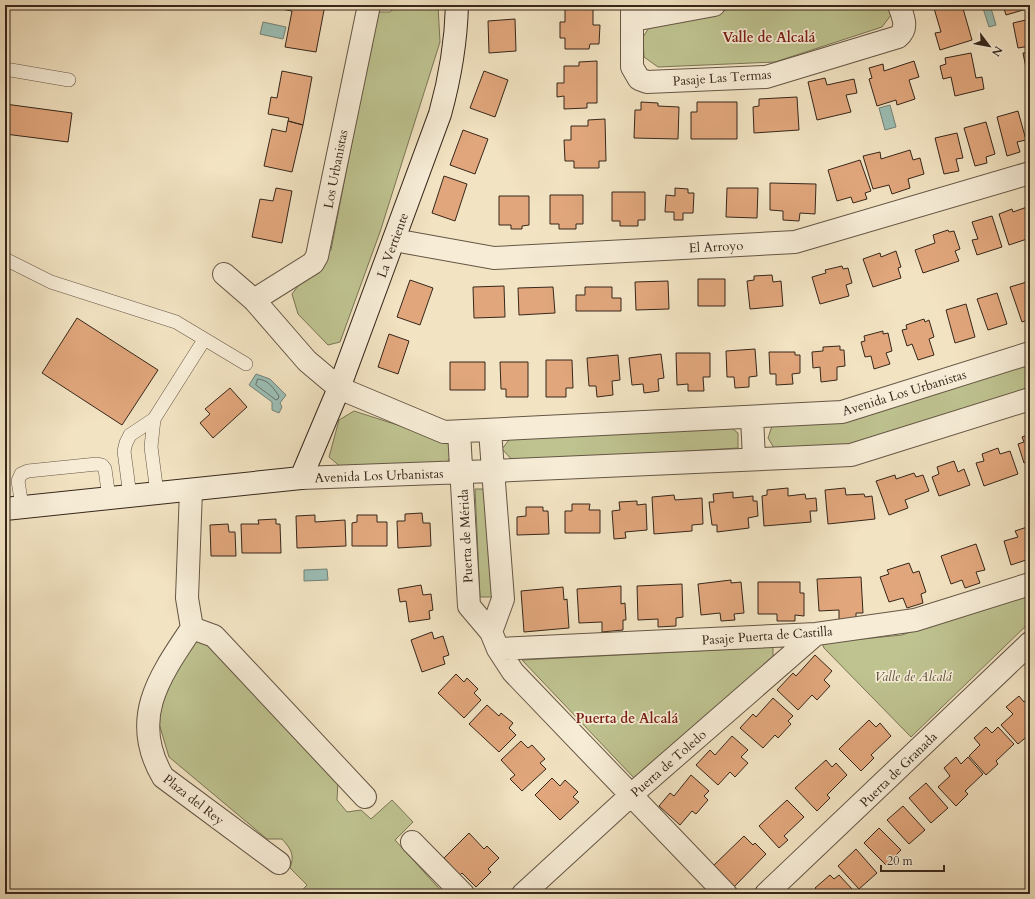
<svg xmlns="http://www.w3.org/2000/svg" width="1035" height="899" font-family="Cardo,serif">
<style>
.green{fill:#bec390;stroke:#7a7556}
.water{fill:#9bbeb4;stroke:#738277}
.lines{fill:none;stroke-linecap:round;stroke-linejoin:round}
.shore{stroke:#687268;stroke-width:1}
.building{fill:#e1a67c;stroke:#36271b}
.lane-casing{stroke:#655645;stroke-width:14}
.street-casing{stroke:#655645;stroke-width:24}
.secondary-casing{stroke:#36271b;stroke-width:24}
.lane{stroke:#f7edd7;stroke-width:13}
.street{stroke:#f7edd7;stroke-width:22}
.secondary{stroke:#f7edd7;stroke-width:22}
.labels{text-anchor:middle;stroke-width:3.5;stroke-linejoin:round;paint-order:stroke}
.street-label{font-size:13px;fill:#36271b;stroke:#f7edd7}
.park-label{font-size:13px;font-style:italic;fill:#584e38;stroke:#f7edd7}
.neighbourhood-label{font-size:14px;font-weight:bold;fill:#7a1f14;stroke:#f7edd7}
</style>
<rect width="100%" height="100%" fill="#f2e3c2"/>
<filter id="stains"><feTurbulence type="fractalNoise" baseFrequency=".005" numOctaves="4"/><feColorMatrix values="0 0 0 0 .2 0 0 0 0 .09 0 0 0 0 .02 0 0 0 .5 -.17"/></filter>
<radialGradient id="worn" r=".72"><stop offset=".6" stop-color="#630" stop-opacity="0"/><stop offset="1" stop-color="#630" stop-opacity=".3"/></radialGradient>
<path class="green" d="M397 5H438L440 42 380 232 340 342 328 345 298 314 292 294 303 279 331 250 377 12H390Z
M753 5H890L891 15 882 27 775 62 658 67 644 57 643 37 652 23Z
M1030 360V388L847 445 774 448 768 438 772 426Z
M354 411 441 439 451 444 452 454 446 464 342 468 329 457 339 420Z
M729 426 738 433V448L514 462 502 449 512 436Z
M475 489H489L493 597H480Z
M1030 593V622L911 737 824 648 822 643 902 635 1007 598Z
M195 639 214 648 338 781 337 800 347 812 361 810 371 819 392 800 413 822 395 840 444 894H299L307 885 290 868C295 855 291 849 282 839H267L169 757 158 720 171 673Z
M773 647V658L635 779 522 660Z"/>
<path class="water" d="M982 5H990L996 25 989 27Z
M263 22 286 27 283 39 260 34Z
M890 105 896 127 885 130 879 108Z
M256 374 270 379 286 395 280 403 282 407 279 413 272 410V402L249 385Z
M327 569 328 580 304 581V570Z"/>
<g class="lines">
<path class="shore" d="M258 379C269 380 273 388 279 396L278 399 276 400 256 385Z"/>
</g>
<path class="building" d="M260 5H325L316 52 285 47 292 11Z
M565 5H593V25H600L599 44H590L589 49H565V38H560V22H565Z
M933 5H962L972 40 940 50 935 33 941 32Z
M1003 5H1030V8L1006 15Z
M515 19 516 51 489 53 488 21Z
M1030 19V46L1018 48 1013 23Z
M1030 52V78H1028L1023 53Z
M971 53 976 78 982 77 984 89 955 96 951 77 943 79 940 66 946 64 945 58Z
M597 61V103H587V108L564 109V96L557 97V83H564V66H579V62Z
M914 61 919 77 909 80 915 99 897 105 896 100 877 106 869 79 872 78 869 68 883 64 884 71Z
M282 71 312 77 303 125 288 121 289 118 268 114 271 97 277 98Z
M484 71 508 80 495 117 470 108Z
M825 78 827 85 854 79 857 93 846 95 851 112 817 120 808 82Z
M797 97 799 130 754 133 753 107 759 106V99Z
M641 102 658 103V106L679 107 678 139 634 138 635 110H641Z
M697 102H737V139H691V112H697Z
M5 104 72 113 68 142 5 134Z
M1018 111 1026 140 1017 142 1020 152 1007 156 997 117Z
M605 119 606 161H599V168H574V161H565L564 140H571V126H588V120Z
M288 121 303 125 292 172 264 166 272 129 286 132Z
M986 122 995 154 986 157 987 163 975 166 964 128Z
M463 130 488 139 475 174 450 165Z
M957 133 963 158 956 159 959 171 944 174 935 138Z
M910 150 913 160 920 158 924 174 908 179 910 188 892 194 889 185 873 189 863 156 880 152 881 159Z
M860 160 871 191 865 193 867 199 853 203 851 197 837 201 828 170Z
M444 176 467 184 455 221 432 213Z
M770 183 816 184 815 214 800 213 799 221 783 220V211L770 210Z
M276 188 292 191 282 243 252 237 260 199 273 201Z
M675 188 688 189V193H694L693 213H683V220H674V212H665L666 195 675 196Z
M727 188H758L757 218 726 217Z
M612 192H645V220H638V226H620V221H612Z
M550 195H583V224H576V229H559V224H550Z
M499 196H529V225L522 226V229H511V225H499Z
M1027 207 1030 216V238L1009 245 999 214 1012 209 1013 212Z
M992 216 1002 247 977 255 972 240 978 239 972 222Z
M948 230 949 232 954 231 960 249 955 251 959 261 923 273 915 250 935 243 933 235Z
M896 251 901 267 898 268 901 278 873 287 863 259 880 253 881 257Z
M842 266 843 269 848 268 852 283 846 285 849 296 820 304 812 277 826 273 825 270Z
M772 275 773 282 781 281 783 306 750 309 747 281 754 280V276Z
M698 279H725V306H698Z
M410 280 433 288 420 325 397 317Z
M668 281 669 309 636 310 635 282Z
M1030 281V319L1022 322 1010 287Z
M504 286 505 317 474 318 473 287Z
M553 287 555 313 519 315 518 288Z
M585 287H612V298H621V311H576V295H585Z
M997 293 1007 324 988 330 977 299Z
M966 304 975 337 955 343 946 310Z
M77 318 158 370 122 425 42 373Z
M924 319 925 322 929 320 934 337 929 339 934 355 918 360 912 344 907 346 902 330 907 329 906 325Z
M883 331V334L888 333 892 351 886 353 890 364 874 369 871 356 865 357 861 342 865 341 864 336Z
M389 334 409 341 398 374 378 367Z
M840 346V350H844L845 366 837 367V380L821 382 820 367 813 368 812 352 823 351V347Z
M755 349 757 376 749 377V387L735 388 734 377H727L726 351Z
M769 352H795V355H800V373L792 374 793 384 776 385V374H770Z
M676 353H710V377H703L704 391H688V384L677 385Z
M661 354 664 378 658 379 659 391 644 393 643 384 632 385 629 358Z
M618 355 620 380 612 381 613 395 597 397 596 386H589L587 358Z
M546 360H572L573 388H566V397H546Z
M450 362H485V390H450Z
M500 362H528V397H506V389H501Z
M230 388 247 407 213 438 200 423 210 414 205 409Z
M1030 434V461L1024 463 1018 444 1024 442 1022 437Z
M998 448 1000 454 1010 451 1018 474 984 486 976 463 984 461 982 454Z
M954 461 958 472 964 469 970 485 939 496 932 477 939 474 937 467Z
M914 473 916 477 923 475 929 491 905 500 908 508 889 515 876 481 895 475 896 479Z
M788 488V496L805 494 806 499 816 498 817 511H810L811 522 764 526 762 496 767 495V490Z
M845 488 846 495 864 494 865 497 872 496 875 519 828 524 825 490Z
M733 492V498L753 496V501H757L758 516 748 518 749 528 717 532V525H712L709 502H714L713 494Z
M674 495 675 500 702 498 703 524 692 525V531L654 534 652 497Z
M637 501V505L646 504 647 530 625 532 626 538 614 539 612 511 620 510 619 502Z
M572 504H590L589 510H600V533H565V511H572Z
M526 507H543V511H548L549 534 517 535V517L526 516Z
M422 513 423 523H430L431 546 398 548 397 521H405V514Z
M315 515V522L345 520 346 546 297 548 296 516Z
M357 515H377V522H387V546H352V523L357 522Z
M276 519V524H280L281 553H242L241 524H259L258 520Z
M228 524 229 532H235L236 556H211L210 525Z
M1030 526V570L1026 560 1011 565 1004 541 1018 537 1015 531Z
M976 544 985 570 976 572 980 583 965 588 962 580 951 584 941 556Z
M909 563 913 573 919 571 926 592 921 594 923 603 907 608 903 598 889 602 880 577 889 574 887 570Z
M861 577 863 613H856V620L839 621V610L819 611 817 579Z
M731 580V583L741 582 744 613 734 614 735 620 721 621 720 613 701 615 698 584Z
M758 582H800V593H804V616L795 615V621H777V614H758Z
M682 584 683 617 676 618V626L658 627V619L638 620 637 586Z
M421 585 423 595 431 594 433 610 429 611 430 619 409 622 406 601 400 602 398 589Z
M621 586V604L625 603 626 620H623V630L602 632V622L579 623 577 589Z
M563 587 564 600 567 599 569 628 524 632 521 591Z
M432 632 434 639 443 636 449 655 443 657 445 664 422 672 411 640Z
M815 655 832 671 824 680 830 686 817 700 812 695 798 710 777 690 793 673 796 676Z
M456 674 464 682 467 678 478 689 474 693 481 700 464 718 438 693Z
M1019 696 1024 702 1030 697V728L1028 730 1030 734 1018 744 1001 725 1013 714 1006 707Z
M773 698 793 716 788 721 791 724 778 738 775 735 763 748 740 728 753 714 756 717Z
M487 705 499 716 501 713 513 723 509 728 516 735 499 752 469 724Z
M869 720 876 727 880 723 891 736 871 755 874 758 861 771 839 749Z
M986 727 992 733 998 727 1014 744 996 761 998 764 986 775 969 756 980 745 974 738Z
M732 736 748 750 741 757 748 763 735 777 730 772 718 785 696 765 710 750 715 755Z
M521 741 528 748 532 745 545 759 540 763 546 769 522 791 510 779 515 775 501 760Z
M956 757 961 764 968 757 983 774 965 791 968 794 956 806 938 787 950 776 944 768Z
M826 760 832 767 836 763 847 775 827 795 830 798 817 811 795 788Z
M691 775 709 791 704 796 708 800 696 814 692 811 680 825 659 806 670 793 674 796Z
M552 778 560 786 565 780 578 792 573 797 579 802 560 820 535 795Z
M926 783 948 808 931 823 909 798Z
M787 800 804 817 784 836 788 840 779 848 759 826Z
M903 806 925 830 909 844 887 820Z
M879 828 901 850 886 865 864 843Z
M469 833 484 849 487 846 499 858 488 869 491 872 476 887 462 873 457 878 445 866 449 863 444 858Z
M744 836 753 845 755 843 766 854 733 888 712 867Z
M856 849 877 873 859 889 838 866Z
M830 875 834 879 839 875 852 889 848 892 850 894H821L815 888Z"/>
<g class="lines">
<g class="lane-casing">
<path id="lane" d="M5 69 69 80
M5 259 51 282 176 322 246 364
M154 419 151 447 157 493
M130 496 124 451 126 443 130 435 154 419 204 340
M22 506 18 481 21 474 28 471 97 464 102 465 105 469 109 498"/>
</g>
<g class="street-casing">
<path id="street" d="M632 5V67L639 79 647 82 766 77 898 37C909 28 903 17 899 5
M633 20 714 5
M394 240 494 258 795 242 1030 173
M224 274 254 300 307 361 339 388 444 432 842 412 1030 353
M254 300 313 263 317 256 369 5
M752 417 754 459
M490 431 503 599 491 632
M459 432 469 606 491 632 498 649 513 672 726 894
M301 478 493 471 851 455 1030 399
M191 490 187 598 192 628 214 636 365 797
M192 628C159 677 129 719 163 777L279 863
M498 649 816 634 915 620 1030 584
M412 842 463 894
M523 894 630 796 816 634
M766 894 1030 643"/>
</g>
<g class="secondary-casing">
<path id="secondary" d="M5 509 301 478 339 388 440 114C450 78 456 43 457 5"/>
</g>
<use href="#lane" class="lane"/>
<use href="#street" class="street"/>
<use href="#secondary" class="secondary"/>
</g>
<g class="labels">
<g class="street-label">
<text transform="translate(722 77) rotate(-4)" y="5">Pasaje Las Termas</text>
<text transform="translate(335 169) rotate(-79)" y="5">Los Urbanistas</text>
<text transform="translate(392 245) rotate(-70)" y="5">La Vertiente</text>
<text transform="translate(716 246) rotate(-3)" y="5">El Arroyo</text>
<text transform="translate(904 392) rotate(-17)" y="5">Avenida Los Urbanistas</text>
<text transform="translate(379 475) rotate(-2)" y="5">Avenida Los Urbanistas</text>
<text transform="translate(465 536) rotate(-93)" y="5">Puerta de Mérida</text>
<text transform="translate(767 635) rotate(-4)" y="5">Pasaje Puerta de Castilla</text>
<text transform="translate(668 763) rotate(-41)" y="5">Puerta de Toledo</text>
<text transform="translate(898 769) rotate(-44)" y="5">Puerta de Granada</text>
<text transform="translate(194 799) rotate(38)" y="5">Plaza del Rey</text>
</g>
<g class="park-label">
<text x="913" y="681">Valle de Alcalá</text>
</g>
<g class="neighbourhood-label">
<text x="769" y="42">Valle de Alcalá</text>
<text x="627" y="723">Puerta de Alcalá</text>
</g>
</g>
<rect width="1035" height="899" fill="none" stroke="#f2e3c2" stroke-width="20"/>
<rect x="6" y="6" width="1023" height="887" fill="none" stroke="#36271b" stroke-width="2"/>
<rect x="10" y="10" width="1015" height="879" fill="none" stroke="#36271b"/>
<g transform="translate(989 46) rotate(122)" stroke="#f7edd7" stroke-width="3" paint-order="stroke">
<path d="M0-3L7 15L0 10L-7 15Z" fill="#36271b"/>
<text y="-6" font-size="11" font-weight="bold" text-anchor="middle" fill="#36271b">N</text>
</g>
<path d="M881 865v6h63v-6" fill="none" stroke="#36271b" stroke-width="2"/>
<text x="887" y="865" font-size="12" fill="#36271b" stroke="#f7edd7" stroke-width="3" paint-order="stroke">20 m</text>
<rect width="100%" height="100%" filter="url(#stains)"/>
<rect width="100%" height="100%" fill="url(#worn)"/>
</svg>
